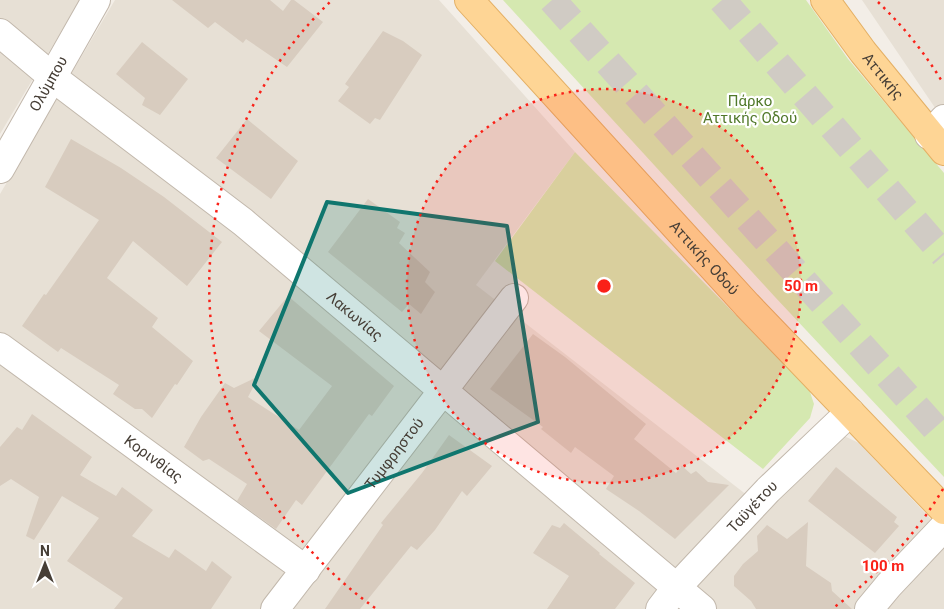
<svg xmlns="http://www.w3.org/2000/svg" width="944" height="609" font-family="Roboto,sans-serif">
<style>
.residential{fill:#e7e0d5}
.green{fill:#d5e8b0}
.building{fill:#d8ccbf}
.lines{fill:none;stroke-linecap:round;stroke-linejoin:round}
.highway-tunnel{stroke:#d0cbc4;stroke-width:28;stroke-dasharray:28 14;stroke-linecap:butt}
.minor-casing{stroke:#c2b8ac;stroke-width:30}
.major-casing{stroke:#e4b065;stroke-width:30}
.minor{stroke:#fff;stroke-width:28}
.major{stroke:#fed595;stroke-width:28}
.marked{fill:#0f766e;fill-opacity:0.2;stroke:#0f766e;stroke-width:4;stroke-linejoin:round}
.ring{fill:none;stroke:#fa2118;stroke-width:2.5;stroke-dasharray:2.5 5}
.labels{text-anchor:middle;stroke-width:4.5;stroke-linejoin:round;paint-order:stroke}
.street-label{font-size:15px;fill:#463e36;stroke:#fff}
.park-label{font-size:15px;fill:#507829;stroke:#fff}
.centre{fill:#fa2118;stroke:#fff;stroke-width:2.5}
.ring-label{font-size:15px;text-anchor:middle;font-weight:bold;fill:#fa2118;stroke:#fff;stroke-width:4.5;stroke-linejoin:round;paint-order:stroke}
</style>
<rect width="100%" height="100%" fill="#f3eee7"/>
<path class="residential" d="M0 0H80L0 134Z
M115 0H439L575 152 476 285 761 506 842 435 859 443 944 533V609H0V194Z
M862 0H944V121Z"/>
<path class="green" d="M503 0H806L848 59 944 173V477L775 297Z
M575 152 809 389 814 404 810 418 763 469 495 261Z"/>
<path class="building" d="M172 0H270L283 11 291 0H294L323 22 287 67 246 39 243 43 215 22 208 28Z
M383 31 403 41 422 55 380 120 375 118 370 124 338 101 349 87 345 84Z
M142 42 188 79 160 115 142 105 145 98 116 74Z
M247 119 298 161 271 199 216 158Z
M71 139 121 168 164 197 222 242 187 286 133 241 107 278 158 318 152 327 193 361 177 385 175 384 152 418 142 409H135L113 394 119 385 61 348 58 352 22 326 44 294 46 295 99 220 45 187Z
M368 199 400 222 397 228 405 233 399 243 430 272 425 282 435 292 421 314 409 304 402 312 328 252Z
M288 296 394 386 372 416 369 414 302 505 296 500 276 529 237 501 247 484 209 459 203 461 184 447 201 417 225 383 234 388 259 376 248 397 299 430 332 386 259 331Z
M533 334 565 357 646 424 634 439 676 473 682 466 691 474 696 471 708 482 729 485 675 539 639 511 606 489 614 476 575 447 571 453 541 429 543 427 490 389Z
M32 414 92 457 80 475 116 496 122 487 153 510 132 536 169 558 175 549 206 571 212 561 232 577 211 609H114L123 598 67 561 99 518 62 496 34 540 26 536 39 497 11 479 0 486V447L17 427 22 430Z
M449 435 492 466 467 496 462 491 435 530 417 550 411 546 360 609H325L383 525 381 523 422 473Z
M836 467 897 517 894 522 899 526 875 553 808 501Z
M808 522 806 566 831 583 832 591 852 609H756L751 601 734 586V576L743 564 758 551 757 536 767 525 787 539Z
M564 523 600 553 599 554 635 583 615 609H547L569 576 533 553 552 525 560 528Z"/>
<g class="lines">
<path class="highway-tunnel" d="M552 0 944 438
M722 0 944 255"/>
<g class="minor-casing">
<g id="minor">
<path id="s1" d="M0 33 56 80 243 222 702 609"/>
<path d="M929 135 944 119"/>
<path id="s2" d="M0 169 96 0"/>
<path id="s3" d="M0 347 306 570"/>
<path id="s4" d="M275 609 514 298"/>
<path id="s5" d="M660 609 676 588 768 490 850 412"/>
<path d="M869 609 889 585 944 527"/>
</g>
</g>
<g class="major-casing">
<g id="major">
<path id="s6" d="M469 0 747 305 944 510"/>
<path id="s7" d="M825 0 863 52 944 151"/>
</g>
</g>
<use href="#minor" class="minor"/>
<use href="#major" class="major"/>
</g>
<path class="marked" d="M327 202 507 226 538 422 348 493 254 385Z"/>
<circle cx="604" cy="286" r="197" fill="#fa2118" fill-opacity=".12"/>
<g class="ring">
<circle cx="604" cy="286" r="197"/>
<path d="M943 489A395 395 0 0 1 833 608M375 608A395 395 0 0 1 330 2M878 2A395 395 0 0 1 943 83"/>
</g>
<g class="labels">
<g class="street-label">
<text dy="5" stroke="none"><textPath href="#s7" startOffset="96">Αττικής</textPath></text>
<text dy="5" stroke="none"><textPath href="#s2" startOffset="98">Ολύμπου</textPath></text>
<text dy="5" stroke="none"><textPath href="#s6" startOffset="349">Αττικής Οδού</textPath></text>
<text dy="5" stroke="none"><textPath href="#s1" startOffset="454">Λακωνίας</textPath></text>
<text dy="5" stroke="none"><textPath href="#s4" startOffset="196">Τυμφρηστού</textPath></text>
<text dy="5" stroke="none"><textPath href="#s3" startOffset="190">Κορινθίας</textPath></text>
<text dy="5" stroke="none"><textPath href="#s5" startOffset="138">Ταϋγέτου</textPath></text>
</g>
<g class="park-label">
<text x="750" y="106">Πάρκο<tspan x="750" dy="17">Αττικής Οδού</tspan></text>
</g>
</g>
<circle cx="604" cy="286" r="8" class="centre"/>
<g class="ring-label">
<text x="801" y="291">50 m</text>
<text x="883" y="571">100 m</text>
</g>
<g transform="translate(45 564)" stroke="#ffffff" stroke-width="4" paint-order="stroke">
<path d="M0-4L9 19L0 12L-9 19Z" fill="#463e36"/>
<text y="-8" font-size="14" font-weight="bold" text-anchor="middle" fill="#463e36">N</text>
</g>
</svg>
